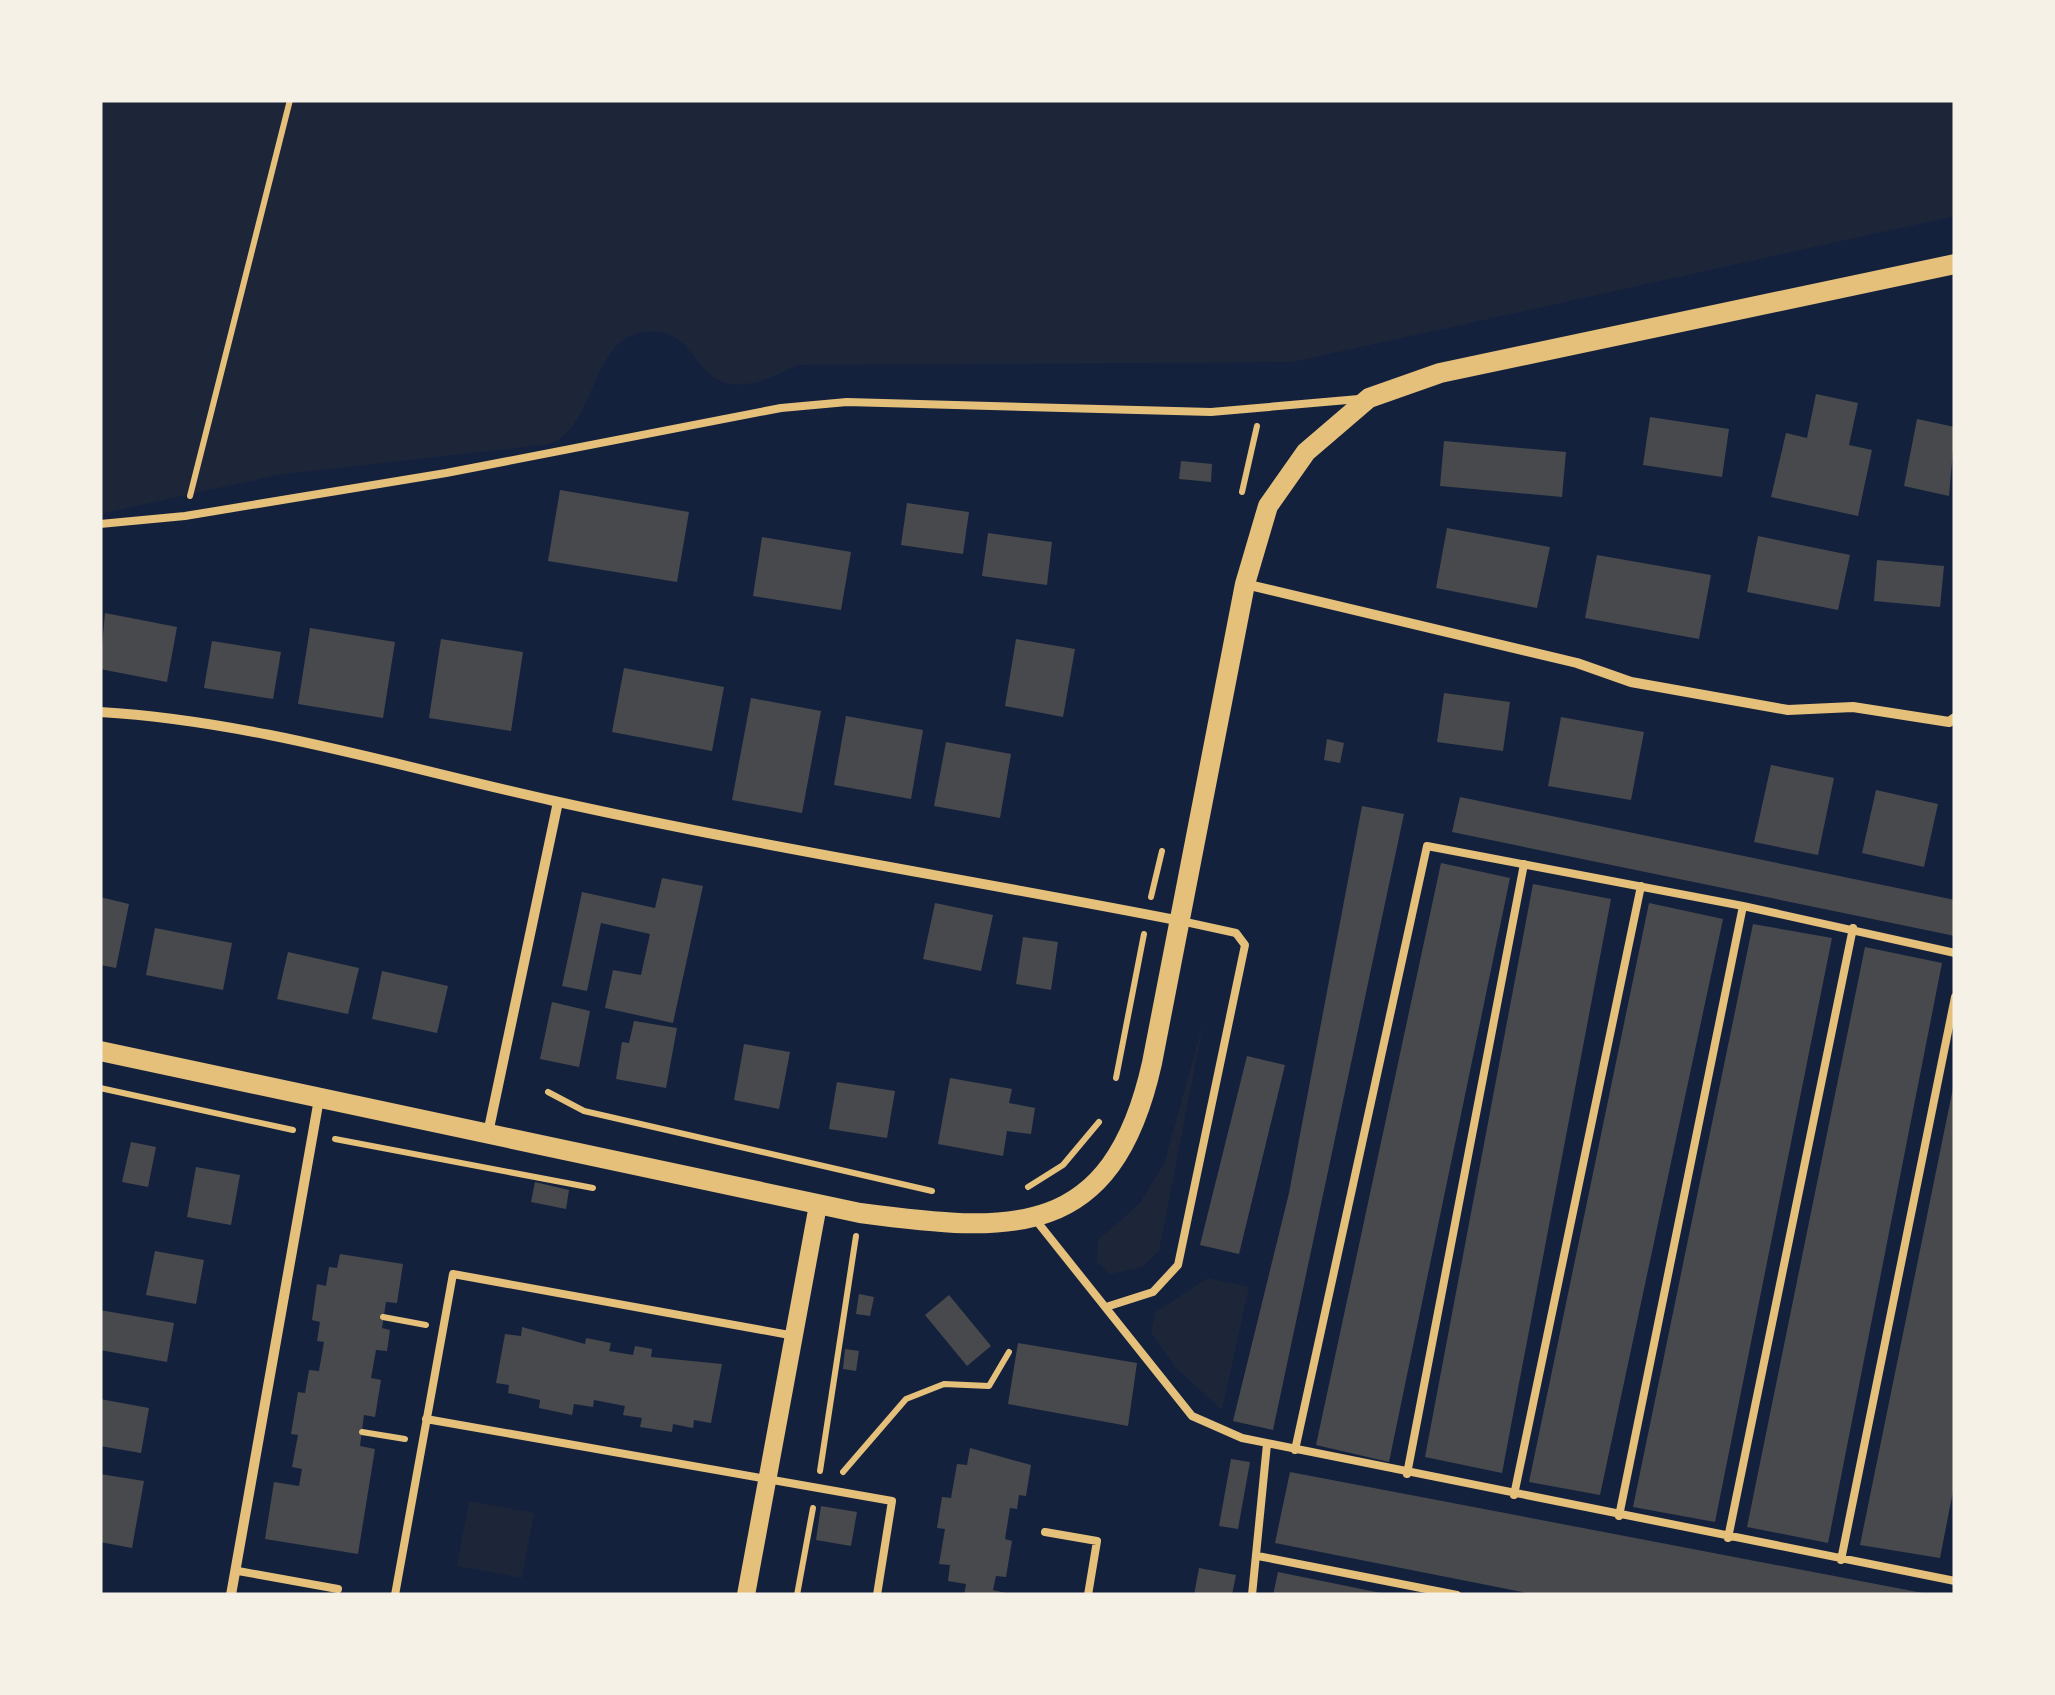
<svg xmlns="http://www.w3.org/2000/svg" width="2055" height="1695" font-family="'Source Sans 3',sans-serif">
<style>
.green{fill:#1d2539}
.building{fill:#48494c}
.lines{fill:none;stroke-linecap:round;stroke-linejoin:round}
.path{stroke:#e5c07b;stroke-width:6}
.service{stroke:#e5c07b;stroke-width:8}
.minor{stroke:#e5c07b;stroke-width:10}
.tertiary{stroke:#e5c07b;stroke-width:18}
.secondary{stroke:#e5c07b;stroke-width:20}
</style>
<rect width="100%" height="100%" fill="#14213d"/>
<path class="green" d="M100 100H1955V216L1293 362 797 365C683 426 713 324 645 332 589 338 597 428 549 444L277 475 100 514Z
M1204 1020 1159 1251 1142 1267 1110 1274 1097 1262 1098 1240 1139 1204 1164 1164Z
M1208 1278 1249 1287 1222 1410 1175 1367 1151 1332 1156 1312Z
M469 1501 534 1513 522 1578 457 1566Z"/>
<path class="building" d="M1816 394 1858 403 1849 445 1872 450 1858 516 1771 497 1786 433 1807 438Z
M1650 417 1729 429 1722 477 1643 465Z
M1917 419 1955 427 1949 496 1904 486Z
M1444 441 1566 452 1562 497 1440 486Z
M1181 461 1212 464 1211 482 1179 479Z
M560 490 689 512 677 582 548 561Z
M907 503 969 512 963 554 901 545Z
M1447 528 1550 547 1537 608 1436 588Z
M988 533 1052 542 1047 585 982 576Z
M1758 536 1850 555 1838 610 1747 592Z
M762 537 851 552 841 610 753 596Z
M1597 555 1711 575 1699 639 1585 618Z
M1877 560 1944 566 1940 607 1874 601Z
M105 613 177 627 167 682 100 669Z
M310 628 395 642 383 718 298 704Z
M441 639 523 652 511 731 429 718Z
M1016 639 1075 649 1063 717 1005 706Z
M212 641 281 652 273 699 204 688Z
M624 668 724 687 712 751 612 732Z
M1444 693 1510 702 1503 751 1437 742Z
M751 698 821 711 802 813 732 800Z
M846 716 923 730 911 799 834 785Z
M1561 717 1644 732 1631 800 1548 786Z
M1327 739 1344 743 1340 763 1324 760Z
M946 742 1011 754 1000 818 934 806Z
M1771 765 1834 778 1818 855 1754 842Z
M1876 790 1938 804 1924 867 1862 853Z
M1460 797 1955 900V936L1452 832Z
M1362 806 1404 814 1273 1430 1233 1421 1289 1193Z
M1441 863 1510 878 1389 1462 1316 1445Z
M662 878 703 886 673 1023 605 1008 613 970 641 975 650 934 601 923 587 991 562 986 582 892 655 908Z
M1533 884 1611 899 1502 1473 1425 1457Z
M100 897 129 904 116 968 100 965Z
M935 903 993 915 981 971 923 959Z
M1649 903 1723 919 1600 1495 1529 1482Z
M1753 924 1832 938 1715 1522 1633 1507Z
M155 928 232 943 223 990 146 975Z
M1023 937 1058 942 1051 990 1016 984Z
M1865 947 1942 963 1828 1543 1747 1527Z
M288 952 359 968 348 1014 277 999Z
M382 971 448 986 437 1033 372 1019Z
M552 1002 590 1011 579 1067 540 1059Z
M634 1021 677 1028 666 1088 616 1079 622 1042 629 1043Z
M744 1044 790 1052 779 1109 734 1100Z
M1247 1056 1285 1065 1239 1254 1200 1245Z
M950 1078 1012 1089 1009 1103 1035 1108 1031 1134 1007 1131 1003 1156 938 1144Z
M837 1082 895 1091 887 1138 829 1129Z
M1953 1088 1955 1481 1940 1558 1860 1545Z
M131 1142 156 1147 148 1187 122 1182Z
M196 1167 240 1175 231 1225 187 1217Z
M535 1182 569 1190 566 1209 531 1202Z
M155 1251 204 1260 196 1304 146 1295Z
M340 1254 403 1264 397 1303 386 1302 382 1328 390 1330 387 1351 376 1350 371 1378 381 1380 375 1417 364 1415 360 1446 375 1449 358 1554 265 1539 274 1482 299 1486 302 1469 292 1467 298 1435 291 1434 298 1392 305 1393 309 1370 319 1371 324 1342 317 1341 320 1322 312 1320 317 1284 326 1286 329 1267 337 1268Z
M859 1294 874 1297 870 1316 856 1314Z
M949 1295 991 1346 967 1366 925 1315Z
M100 1310 174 1323 167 1362 100 1350Z
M522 1327 585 1344 586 1338 611 1343 609 1351 633 1355 635 1346 652 1349 651 1357 722 1364 711 1423 694 1420 693 1428 673 1424 672 1432 640 1427 642 1418 623 1415 625 1406 594 1400 593 1407 574 1404 572 1415 539 1408 540 1400 508 1393 509 1385 496 1383 505 1334 521 1336Z
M1018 1343 1137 1363 1128 1426 1008 1404Z
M845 1349 859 1351 856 1371 843 1369Z
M100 1399 149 1408 141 1453 100 1446Z
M970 1448 1031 1465 1026 1496 1019 1495 1017 1509 1010 1508 1005 1539 1012 1541 1006 1577 996 1576 993 1590 1014 1595H964L966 1584 948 1581 950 1565 939 1564 945 1529 937 1528 942 1497 951 1498 957 1464 967 1465Z
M1231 1459 1250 1462 1238 1529 1219 1526Z
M1290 1472 1923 1593V1595H1537L1275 1543Z
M100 1474 144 1481 132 1548 100 1542Z
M821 1506 857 1512 851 1546 816 1540Z
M1199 1568 1236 1575 1232 1595H1194Z
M1278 1572 1381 1593V1595H1273Z"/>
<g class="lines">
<path class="path" d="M1242 492 1257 426
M190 496 290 100
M1151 897 1162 851
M1116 1078 1144 934
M100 1088 293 1130
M548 1092 584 1111 932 1191
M335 1139 593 1188
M1028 1187 1063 1165 1099 1122
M383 1317 426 1325
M362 1432 405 1439
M820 1471 856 1236
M843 1472 906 1399 944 1384 989 1386 1009 1352
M797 1595 813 1508"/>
<path class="service" d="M100 524 185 516 446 473 781 408 847 402 1211 412 1359 399
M1035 1219 1192 1416 1242 1438 1955 1581
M1106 1307 1153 1292 1178 1265 1245 945 1236 933 1181 921
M426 1419 892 1501 877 1595
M1295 1450 1427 846 1743 906 1955 953
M1407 1474 1524 864
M1514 1495 1641 886
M1619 1516 1743 906
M1045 1532 1097 1541 1088 1595
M1728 1538 1853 928
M1258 1556 1457 1595
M1841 1560 1955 997
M238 1571 338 1589
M395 1595 453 1274 795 1336
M1252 1595 1267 1444"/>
<path class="minor" d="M1245 584 1577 663 1631 682 1788 710 1853 707 1949 722 1955 718
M100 712C254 721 404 768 554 801 762 847 972 880 1181 921
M488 1133 558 802
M231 1595 319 1099"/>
<path class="tertiary" d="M746 1595 818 1205"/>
<path class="secondary" d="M100 1051 860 1213C1011 1233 1112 1242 1152 1063L1245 584 1268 506 1306 452 1369 398 1440 373 1955 264"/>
</g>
<rect width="2055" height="1695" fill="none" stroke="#f6f1e7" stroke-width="205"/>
</svg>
